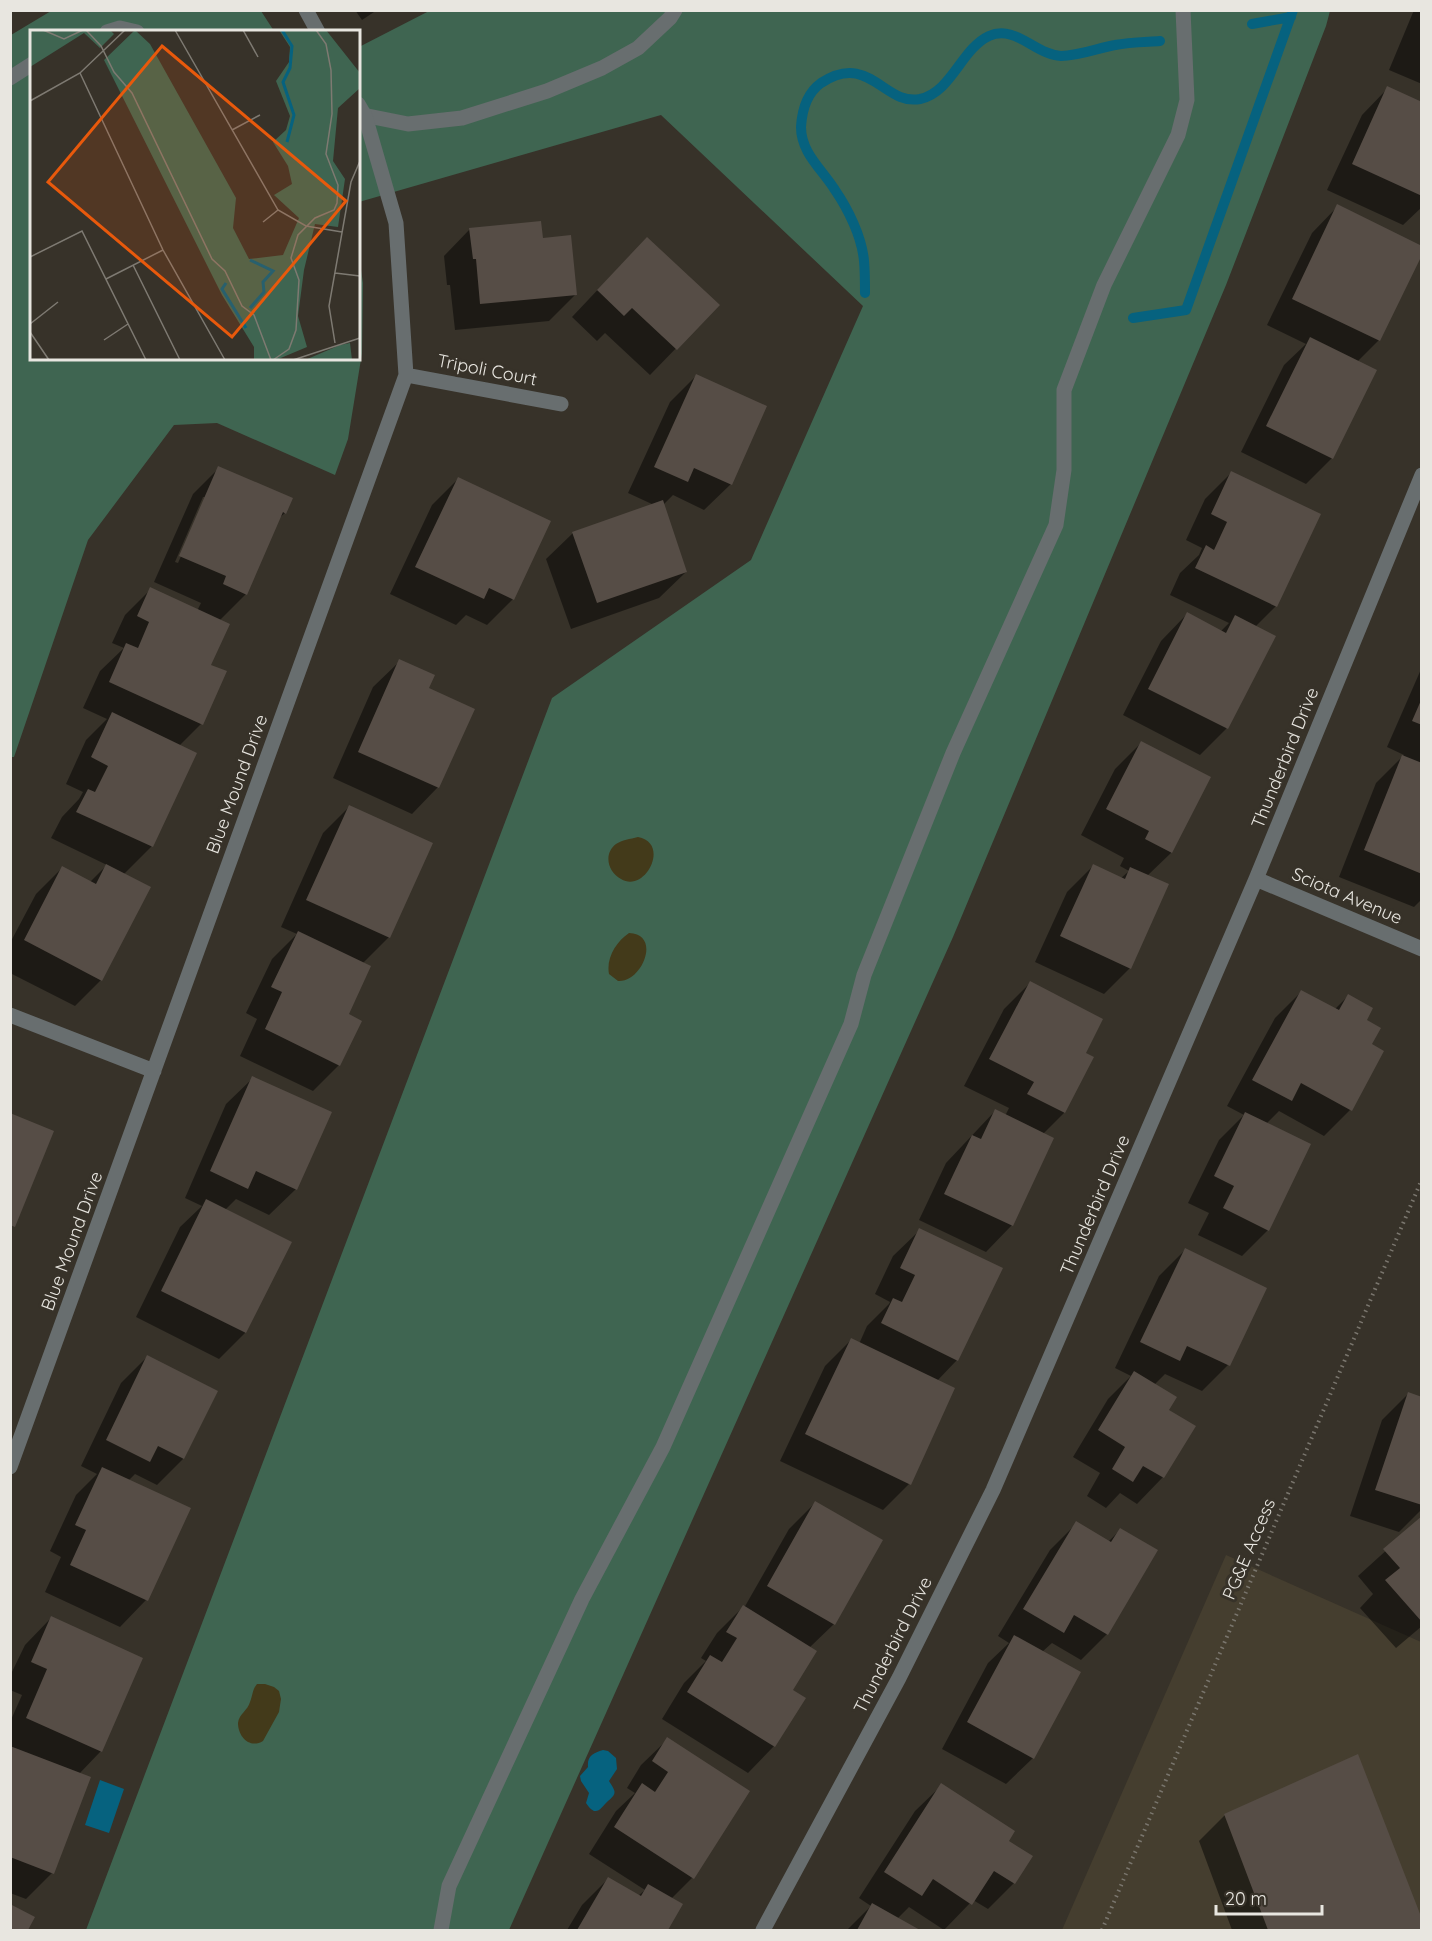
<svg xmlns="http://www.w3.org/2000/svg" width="1432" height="1941" font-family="Quicksand,sans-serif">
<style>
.built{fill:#453e2f}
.green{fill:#3f6551}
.sand{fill:#433a1a}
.water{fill:#06627f}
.shadow{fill:#0007;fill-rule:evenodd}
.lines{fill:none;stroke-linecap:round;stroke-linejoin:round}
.stream{stroke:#06627f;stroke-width:10}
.building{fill:#564d46}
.path{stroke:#7a766e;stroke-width:4;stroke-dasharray:1.5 4.5;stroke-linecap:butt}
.lane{stroke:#686e6f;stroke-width:15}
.street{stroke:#686e6f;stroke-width:15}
.labels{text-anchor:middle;stroke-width:6;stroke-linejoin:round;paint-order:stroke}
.street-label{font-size:18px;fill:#e8e6e0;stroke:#373229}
.inset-river{fill:none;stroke:#06627f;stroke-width:3}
.inset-road{fill:none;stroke:#7e7a72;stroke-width:1.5}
.view{fill:#e8590c;fill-opacity:0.15;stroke:#e8590c;stroke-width:3}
.inset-edge{fill:none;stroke:#e8e6e0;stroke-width:3}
</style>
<rect width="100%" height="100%" fill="#373229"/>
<path class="built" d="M1226 1555 1421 1642V1930H1062Z"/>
<path class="green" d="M431 10 1330 11 1326 26 1226 285 953 937 509 1930H86L552 698 751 560 863 306 661 115 359 202V47Z
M51 11H261L274 31 32 32V358H358L359 257 363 283 362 353 348 439 335 475 217 423 174 425 88 540 14 757H11V35Z"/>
<path class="sand" d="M638 837C671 843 645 894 621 879 608 872 603 854 616 844 622 840 630 839 638 837Z
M629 933C662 934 642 983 618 981L609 974C606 958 616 942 629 933Z
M257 1684H265L274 1687 279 1691 281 1699 279 1712 263 1741C250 1749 238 1737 238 1723 239 1714 248 1710 250 1702 253 1695 252 1690 257 1684Z"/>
<path class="water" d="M603 1750 608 1751 616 1758 617 1769 609 1781C616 1792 617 1793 608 1801 600 1809 596 1818 586 1803L589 1793 581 1781 580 1776 588 1767C587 1756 593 1753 603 1750Z
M100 1780 124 1789 109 1833 85 1825Z"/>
<path class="shadow" d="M355 10H377L362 20Z
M1414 10H1422V84L1389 70Z
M1388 88 1420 103 1422 101V207L1403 225 1327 190 1362 115Z
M1338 206 1379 340 1357 362 1332 458 1306 484 1241 452 1284 365 1306 344 1267 325 1312 233Z
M470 229 541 240 576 294 549 321 455 330 450 285H447L444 256Z
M621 265 718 305 650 375 605 333 597 341 572 317Z
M696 376 731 484 704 510 673 495 663 505 686 572 659 598 571 629 546 559 573 533 654 505 628 493 670 402Z
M219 468 285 513 278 519 246 594 219 621 209 665 201 724 179 746 195 754 151 847 124 874 101 980 75 1006 10 973V943L36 894 62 868 90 882 107 865 51 838 62 817 79 799 83 792 66 784 86 740 107 719 83 708 100 671 124 648 112 643 125 615 151 589 197 611 201 603 154 582 193 494ZM203 497H207L178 563 175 562Z
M1231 473 1276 606 1255 627 1274 636 1226 729 1200 755 1123 715 1161 641 1187 614 1220 632 1229 623 1170 595 1180 573 1199 555 1202 548 1186 540 1205 499Z
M458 479 513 599 487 625 466 615 456 625 390 594 432 505Z
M400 661 438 787 412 814 333 778 373 687Z
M1422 667V899L1414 907 1339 877 1376 783 1404 755 1387 747Z
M1141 743 1209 778 1171 853 1147 876 1130 968 1104 994 1035 962 1067 892 1093 866 1120 879 1129 871 1120 866 1124 858 1081 835 1115 769Z
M349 807 389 937 362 964 347 1015 339 1065 313 1091 240 1056 257 1019 246 1013 272 959 297 934 281 927 323 833Z
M1030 983 1084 1053 1092 1057 1064 1113 1043 1134 1012 1225 986 1252 919 1220 946 1163 995 1111 1005 1116 1009 1108 964 1086 1004 1009Z
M1301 992 1334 1010 1348 996 1365 1020 1370 1045 1350 1110 1324 1136 1279 1111 1266 1124 1268 1230 1242 1256 1198 1235 1209 1213 1188 1203 1219 1140 1244 1115 1227 1106 1275 1018Z
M253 1078 296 1189 269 1215 236 1199 225 1210 290 1242 245 1333 219 1359 136 1317 180 1227 202 1206 185 1198 226 1104Z
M920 1230 1001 1269 957 1360 937 1381 953 1388 909 1484 883 1510 780 1461 825 1366 851 1340 859 1344 867 1326 889 1304 890 1302 875 1294 893 1256Z
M1185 1250 1228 1365 1202 1391 1165 1374 1154 1385 1167 1410 1163 1477 1137 1504 1120 1493 1106 1508 1087 1496 1100 1473 1073 1457 1108 1399 1131 1376 1115 1368 1159 1276Z
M147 1357 183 1459 157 1485 135 1474 128 1481 189 1509 146 1600 120 1627 45 1592 61 1557 50 1551 76 1495 97 1474 81 1466 121 1383Z
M1408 1394 1422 1399V1509L1399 1532 1350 1516 1382 1420Z
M815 1503 834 1624 809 1648 791 1690 804 1698 774 1746 748 1773 662 1719 684 1683 706 1661 701 1658 717 1633 743 1607 744 1608 789 1529Z
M1422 1518V1626L1396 1648 1360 1608 1373 1594 1358 1576Z
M1077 1523 1108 1542 1120 1530 1107 1634 1081 1660 1052 1643 1042 1652 1033 1758 1006 1784 942 1749 988 1663 1009 1643 998 1636 1050 1550Z
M51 1618 101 1751 79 1774 52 1873 26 1899 10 1893V1722L22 1695 10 1690V1676L25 1645Z
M668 1739 692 1878 671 1899 681 1905 666 1930H567L582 1905 608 1879 638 1896 645 1890 589 1854 616 1811 635 1793 627 1788 641 1765Z
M942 1785 1007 1841 1014 1883 988 1909 973 1900 944 1930 909 1907 897 1919 917 1930H847L871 1906 859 1898 915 1811Z
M1225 1815 1422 1921V1930H1232L1199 1841Z"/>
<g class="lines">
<path class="stream" d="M1252 24 1291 17
M865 293C865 282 865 271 864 261 862 237 848 209 835 190 822 169 801 153 801 127 802 110 807 93 821 83 869 51 884 106 920 99 952 92 961 49 989 36 1015 24 1036 55 1061 56 1079 56 1098 48 1115 45 1129 42 1145 42 1160 41
M1133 318 1186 310 1293 10"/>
</g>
<path class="building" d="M1387 86 1422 102V196L1352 164Z
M1337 204 1422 246V255L1380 341 1292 299Z
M541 221 543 238 571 235 577 295 480 304 476 259H473L469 228Z
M647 237 720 305 677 350 632 308 624 316 597 290Z
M1310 337 1377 370 1333 459 1266 426Z
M696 374 767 406 732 485 694 468 688 482 654 467Z
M218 466 293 498 286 514 283 512 247 595 223 584 226 576 179 556Z
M1231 471 1321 514 1277 607 1195 568 1206 545 1214 550 1227 522 1211 514Z
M458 477 551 521 514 600 489 588 484 599 415 567Z
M663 500 687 572 597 603 572 532Z
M150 587 230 624 211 665 227 671 203 725 109 682 126 643 138 648 149 622 137 616Z
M1187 612 1226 633 1235 615 1276 636 1228 729 1148 689Z
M399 659 435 675 429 688 475 709 439 788 358 752Z
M1422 698V725L1412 721Z
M112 712 197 753 153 847 76 812 88 789 95 792 108 766 91 757Z
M1141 741 1211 777 1172 853 1145 839 1149 831 1106 809Z
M1402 755 1422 763V874L1364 850Z
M349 805 433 843 390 938 306 900Z
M106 864 151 887 102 981 24 940 62 866 96 884Z
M1093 864 1125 879 1130 867 1169 884 1131 969 1060 936Z
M298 931 371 966 349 1014 362 1021 340 1066 265 1029 282 992 271 987Z
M1030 981 1103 1019 1086 1053 1094 1057 1065 1113 1027 1094 1034 1082 989 1059Z
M1301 990 1339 1010 1348 994 1373 1008 1367 1020 1381 1028 1372 1044 1384 1051 1352 1111 1301 1083 1292 1101 1252 1080Z
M252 1076 332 1112 297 1190 256 1171 248 1189 210 1171Z
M995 1109 1054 1138 1013 1226 944 1194 972 1135 981 1139Z
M1245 1112 1311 1144 1269 1231 1223 1208 1234 1186 1214 1176Z
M10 1113 54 1131 15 1227 10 1225Z
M206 1199 292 1242 246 1333 161 1291Z
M919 1228 1003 1268 958 1361 881 1323 893 1298 902 1302 915 1275 900 1268Z
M1185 1248 1267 1288 1230 1366 1187 1346 1180 1361 1140 1342Z
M851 1338 955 1388 911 1485 805 1434Z
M147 1355 218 1391 184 1459 158 1446 150 1462 106 1440Z
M1134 1371 1177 1397 1169 1410 1196 1426 1164 1478 1143 1466 1133 1482 1112 1469 1125 1447 1098 1430Z
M1408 1392 1422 1397V1505L1375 1490Z
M102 1467 191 1508 148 1601 70 1565 86 1530 75 1525Z
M815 1501 883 1540 835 1625 767 1586Z
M1422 1516V1622L1385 1580 1400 1568 1383 1549Z
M1076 1521 1111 1542 1120 1528 1158 1550 1108 1635 1074 1615 1064 1633 1023 1609Z
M743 1605 817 1651 793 1690 806 1698 775 1747 687 1692 710 1655 722 1662 737 1638 726 1632Z
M51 1616 143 1658 102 1752 26 1718 47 1669 31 1662Z
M1014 1635 1081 1672 1034 1759 967 1722Z
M667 1737 750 1791 694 1879 614 1827 642 1783 655 1792 668 1772 652 1761Z
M10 1746 91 1777 54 1874 10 1857Z
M1358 1754 1422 1919V1930H1268L1224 1814Z
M941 1783 1015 1831 1009 1841 1033 1856 1015 1884 994 1871 972 1905 933 1879 922 1896 884 1872Z
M608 1877 641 1896 648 1884 683 1904 668 1930H577Z
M872 1903 920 1930H857Z
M10 1904 35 1917 28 1930H10Z"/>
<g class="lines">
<path class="path" d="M1102 1930 1422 1179"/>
<path class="lane" d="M107 32 120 28 137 32
M10 78 32 64
M358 114 408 124 462 118 547 91 602 68 638 48 670 18 675 10
M441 1930 449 1886 582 1599 663 1447 851 1024 864 975 953 753 1056 525 1064 470V390L1104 285 1178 135 1187 100 1183 10"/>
<path class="street" d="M306 10 318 32
M406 375 561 404
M1256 879 1422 949
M10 1015 154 1071
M10 1467 406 375 396 223 365 116 358 104
M763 1930 899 1678 993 1490 1256 879 1422 475"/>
</g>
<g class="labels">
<g class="street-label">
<text transform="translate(487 370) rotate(11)" y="6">Tripoli Court</text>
<text transform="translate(1285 758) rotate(-68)" y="6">Thunderbird Drive</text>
<text transform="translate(237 784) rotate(-70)" y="6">Blue Mound Drive</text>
<text transform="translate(1347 896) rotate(23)" y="6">Sciota Avenue</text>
<text transform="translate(1095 1205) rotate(-67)" y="6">Thunderbird Drive</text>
<text transform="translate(72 1241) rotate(-70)" y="6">Blue Mound Drive</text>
<text transform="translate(1249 1549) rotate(-67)" y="6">PG&amp;E Access</text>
<text transform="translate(893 1645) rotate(-63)" y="6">Thunderbird Drive</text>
</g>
</g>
<g transform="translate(30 30)">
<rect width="330" height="330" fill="#373229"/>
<path d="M0 0H80L84 4 70 18 54 3 0 37ZM105 0 120 14 206 168 203 198 219 229 253 225 269 188 244 165 262 154 258 136 243 112 256 100 260 86 246 51 259 32 260 17 249 0H296L330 43V58L308 78 303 131 315 149 308 197 285 194 274 240 268 286 277 317 246 330H224V317L192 265 74 30ZM320 313 322 330H275L310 315Z" fill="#3f6551"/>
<path class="inset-river" d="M252 0 262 16 260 38 253 52 264 85 257 112M220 230 243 241 233 252 234 262 220 278M196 253 192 259 216 298"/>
<path class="inset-road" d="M13 0 34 9 53 0M56 0 71 16 84 42 102 63 182 229 195 241 212 276 224 285 241 330M145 0 248 180 276 196 312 202M213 0 228 27M50 43 133 220 195 330M0 71 50 43 95 0M202 100 230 85M233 192 248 180M0 227 52 201 116 330M103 235 150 330M305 243 330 246M76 249 133 220M0 294 28 272M0 302 19 330M74 310 98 294M305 313 299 276 321 152 330 131M243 330 259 319 266 300 269 250 261 228 268 205 285 188 304 180 307 173 308 155 296 124 302 84 301 40 296 14 286 0M263 330 330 308"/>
<path class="view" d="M132 16 316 171 202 307 18 152Z"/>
<rect width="330" height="330" class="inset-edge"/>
</g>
<rect width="1432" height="1941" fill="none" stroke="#e8e6e0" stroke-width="24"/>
<path d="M1216 1905v9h106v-9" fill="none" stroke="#e8e6e0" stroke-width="3"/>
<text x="1225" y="1905" font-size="18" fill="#e8e6e0" stroke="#373229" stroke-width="4.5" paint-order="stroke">20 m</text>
</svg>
